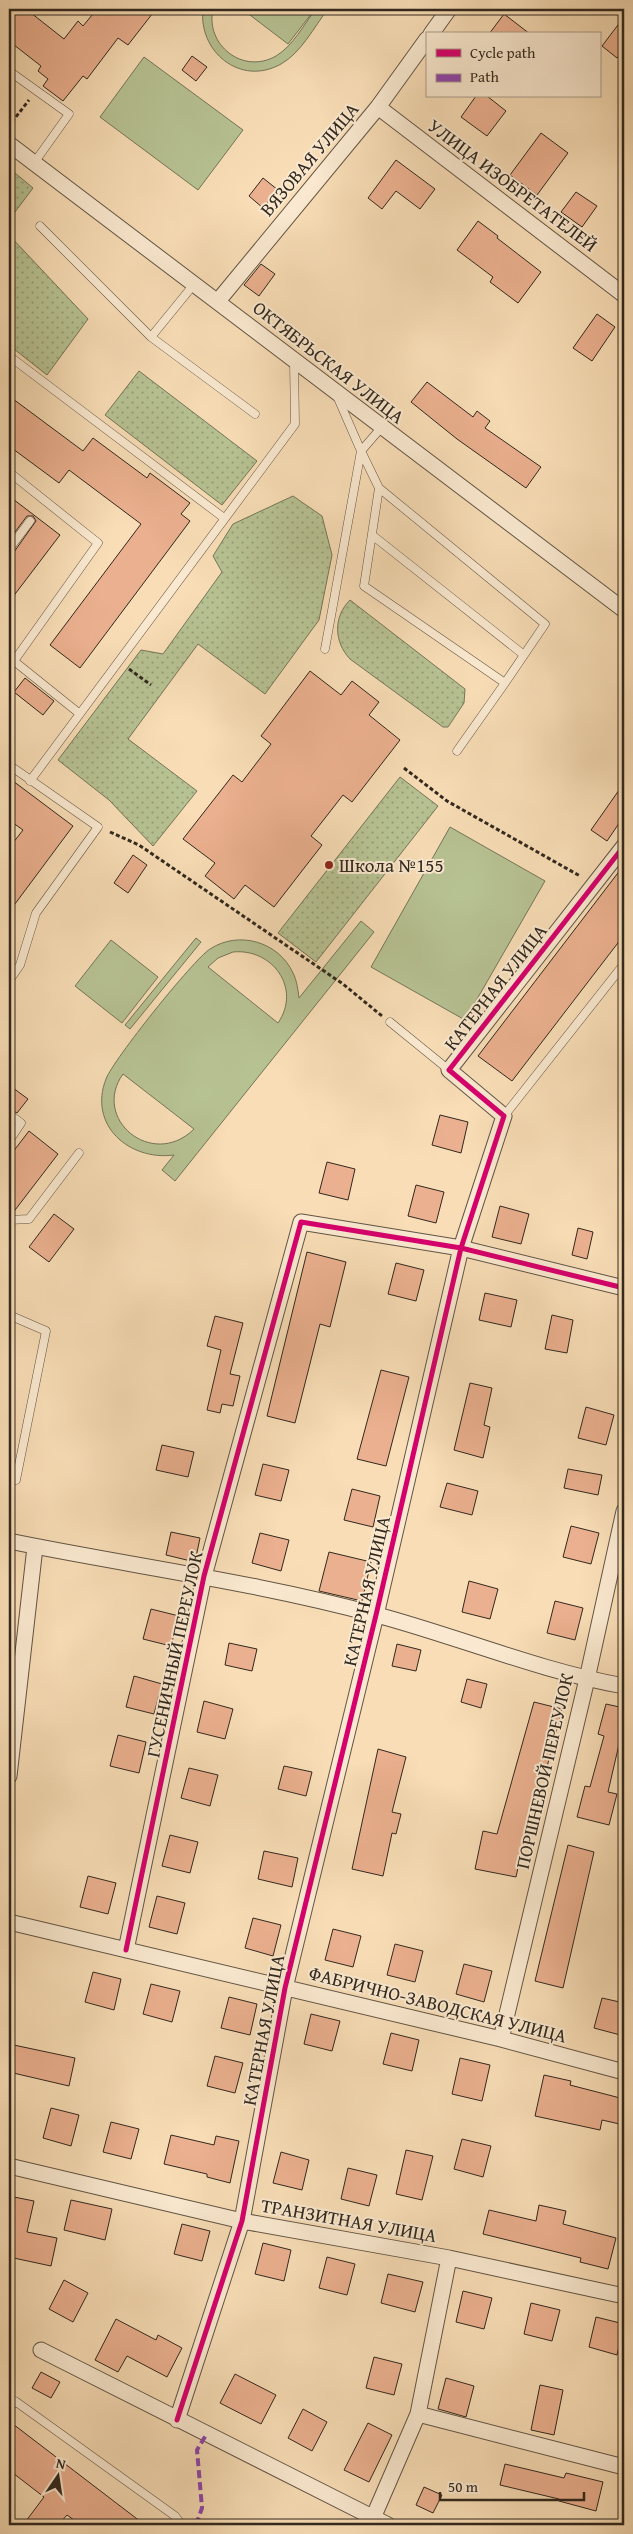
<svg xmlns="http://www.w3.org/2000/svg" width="633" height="2534" font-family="'Gentium Book Plus',serif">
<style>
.green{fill:url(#green-dots);stroke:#747558}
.pitch{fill:#b7c293;stroke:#747558;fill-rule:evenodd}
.building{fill:#ebb08f;stroke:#31281e}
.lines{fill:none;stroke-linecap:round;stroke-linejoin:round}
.lane-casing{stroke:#635544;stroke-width:9}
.street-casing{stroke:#635544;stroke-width:17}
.path{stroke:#31281e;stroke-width:3;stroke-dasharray:4 2.5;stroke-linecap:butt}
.lane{stroke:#fae9d0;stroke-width:8}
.street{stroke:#fae9d0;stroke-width:15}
.quiet{stroke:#8e44ad;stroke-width:4;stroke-dasharray:8 4;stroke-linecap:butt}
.cycleway-casing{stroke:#fae9d0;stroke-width:8}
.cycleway{stroke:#d6006c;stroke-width:5}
.poi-dot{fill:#8f2418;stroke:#fae9d0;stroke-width:2}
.labels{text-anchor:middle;stroke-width:4;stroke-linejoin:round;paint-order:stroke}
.street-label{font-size:19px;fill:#31281e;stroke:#fae9d0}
.poi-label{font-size:19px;fill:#31281e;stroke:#fae9d0;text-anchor:start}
</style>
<defs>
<pattern id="green-dots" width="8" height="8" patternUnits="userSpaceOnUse" patternTransform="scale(1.25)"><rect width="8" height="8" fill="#b7c293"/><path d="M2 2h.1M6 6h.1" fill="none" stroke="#959e77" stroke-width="1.8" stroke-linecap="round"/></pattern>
</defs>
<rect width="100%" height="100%" fill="#f8ddb6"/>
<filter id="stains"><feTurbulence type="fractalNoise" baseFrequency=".004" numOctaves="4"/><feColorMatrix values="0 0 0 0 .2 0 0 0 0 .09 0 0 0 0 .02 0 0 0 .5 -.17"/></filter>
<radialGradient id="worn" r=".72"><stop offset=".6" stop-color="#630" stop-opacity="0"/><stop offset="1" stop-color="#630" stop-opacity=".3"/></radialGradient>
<path class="green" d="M9 168 33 188 9 220Z
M9 235 88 319 47 375 9 345Z
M139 371 257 461 222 505 105 415Z
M293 496 322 516 332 555 319 620 265 694 198 644 128 739 197 791 153 846 109 800 58 760 141 650 163 654 222 572 213 556 233 524Z
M350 600 465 689 464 703 448 727H443L350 659C334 642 333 617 350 600Z
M400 777 438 806 316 962 278 933Z"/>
<path class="pitch" d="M203 9H213C205 45 243 75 276 56 293 46 304 24 316 9H328C314 27 301 53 281 64 240 87 198 51 203 9Z
M242 9H315L288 44Z
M144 57 243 130 198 190 100 117Z
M450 827 545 881 465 1020 371 967Z
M361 921 374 932 175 1181 162 1170 174 1155C129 1161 88 1125 106 1079 113 1060 193 960 210 949 239 930 279 942 293 973 297 981 298 990 299 998ZM233 952C272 948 302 988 278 1023L208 967 218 958ZM123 1074 194 1129 193 1130C152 1169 91 1119 123 1074Z
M196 938 201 942 130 1029 125 1025Z
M111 940 158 977 122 1023 75 986Z"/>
<path class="building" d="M9 9H26L64 39 78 21 83 26 97 9H156L128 45 118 38 87 79 83 76 63 101 43 86 48 79 38 71 41 66 9 41Z
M504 14 530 34H489Z
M624 17V49L617 58 602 46Z
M192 56 207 67 196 81 182 70Z
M476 96H487L506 111 487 136 461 117Z
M541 133 568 153 537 195 510 175Z
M396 160 435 189 420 209 396 191 382 209 368 198Z
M263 178 278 190 263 208 249 196Z
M576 192 597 206 582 227 561 212Z
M478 221 498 236 497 238 541 272 518 303 490 282 493 277 457 250Z
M261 264 275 274 259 296 244 285Z
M597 314 615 327 592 361 573 348Z
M427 382 473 417 477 411 490 421 485 428 541 467 526 488 457 439 411 402Z
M9 396 83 451 93 438 147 478 150 473 190 503 181 514 190 521 80 668 50 645 141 524 69 470 59 483 9 446Z
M9 496 60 535 9 602V555L14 552 36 521 33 516H27L9 540Z
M310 671 341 695 352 681 379 702 369 715 400 740 352 802 343 795 311 836 322 845 274 907 245 885 234 899 205 876 215 863 183 839 233 775 242 782 271 744 261 736Z
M25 678 54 701 43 715 14 692Z
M9 778 73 826 9 912V848L23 830 9 820Z
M624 783V816L607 841 591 830Z
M133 855 147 865 128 893 114 883Z
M624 865V935L512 1081 478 1056Z
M9 1085 28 1099 17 1113 9 1108Z
M440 1115 468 1122 461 1153 432 1145Z
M29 1131 58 1154 12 1214H9V1157Z
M327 1162 355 1169 348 1200 319 1193Z
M416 1185 444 1192 436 1223 408 1216Z
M500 1206 529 1214 521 1244 492 1237Z
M54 1214 74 1229 49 1262 29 1247Z
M578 1228 593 1232 587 1259 572 1255Z
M307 1252 346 1262 330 1327 320 1324 295 1423 267 1416Z
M396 1263 424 1270 416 1301 388 1294Z
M485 1293 517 1300 511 1327 479 1320Z
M552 1315 573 1320 567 1353 545 1349Z
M215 1316 243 1323 230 1374 240 1376 233 1406 222 1404 220 1413 207 1410 221 1350 207 1346Z
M381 1370 409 1377 386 1466 357 1459Z
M470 1383 492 1388 484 1425 490 1427 483 1458 454 1450Z
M586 1407 614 1415 606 1445 578 1438Z
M162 1445 194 1452 188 1477 156 1470Z
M263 1464 289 1470 281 1501 255 1495Z
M568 1469 602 1475 598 1495 564 1488Z
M447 1483 478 1491 472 1515 440 1507Z
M352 1489 380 1496 373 1527 344 1520Z
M571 1526 599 1533 591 1564 563 1557Z
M171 1532 200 1538 195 1562 166 1555Z
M260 1533 289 1540 281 1571 252 1563Z
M329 1552 371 1562 362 1601 319 1591Z
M469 1581 498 1589 490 1619 462 1612Z
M555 1601 583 1608 575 1640 547 1633Z
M151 1609 179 1616 171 1646 143 1639Z
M229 1643 257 1649 252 1671 225 1665Z
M397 1644 421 1650 416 1671 392 1666Z
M134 1676 162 1684 154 1714 126 1707Z
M467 1679 487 1684 481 1708 461 1702Z
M204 1701 233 1709 225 1739 197 1732Z
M534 1702 562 1709 547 1767 544 1766 529 1817 516 1877 475 1869 483 1831 497 1834Z
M606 1704 624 1708V1741L620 1740 608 1792 617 1794 609 1825 577 1817 585 1786 590 1787 604 1736 598 1734Z
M118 1735 146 1742 139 1773 110 1766Z
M378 1749 406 1757 392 1812 401 1814 396 1834 392 1833 383 1876 352 1869Z
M284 1766 312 1772 306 1796 278 1789Z
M189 1768 218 1775 210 1806 181 1798Z
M170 1835 198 1842 190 1873 162 1866Z
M568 1845 594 1852 563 1988 535 1981Z
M264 1851 298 1858 292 1887 258 1879Z
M88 1876 116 1883 108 1914 80 1907Z
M157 1896 185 1903 177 1934 149 1927Z
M253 1918 281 1925 273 1956 245 1948Z
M333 1929 361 1936 353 1967 325 1960Z
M395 1944 423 1951 415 1982 387 1975Z
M464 1964 492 1971 484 2002 456 1994Z
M93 1972 121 1979 114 2010 85 2002Z
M151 1984 180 1991 172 2022 143 2014Z
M229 1997 257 2004 250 2035 221 2028Z
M602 1998 624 2003V2036L594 2028Z
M311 2014 340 2021 332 2051 304 2044Z
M391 2033 419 2040 412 2071 383 2064Z
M9 2044 75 2058 69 2086 9 2072Z
M215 2056 243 2063 235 2093 207 2086Z
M460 2058 490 2065 482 2101 452 2094Z
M544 2075 571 2081 570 2085 624 2099V2125L602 2120 600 2130 535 2116Z
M51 2108 79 2115 71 2146 43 2138Z
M111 2122 139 2129 131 2159 103 2152Z
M171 2135 214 2145 216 2136 239 2141 230 2183 207 2177V2174L164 2164Z
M462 2139 491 2146 483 2177 454 2169Z
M406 2150 433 2156 422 2200 396 2194Z
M281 2152 309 2160 302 2190 273 2183Z
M348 2168 377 2175 369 2206 341 2199Z
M9 2196 34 2201 27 2232 57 2238 51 2266 9 2257Z
M71 2200 112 2209 105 2240 64 2230Z
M539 2205 566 2211 563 2224 616 2238 608 2269 580 2262 581 2258 483 2234 489 2210 536 2221Z
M182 2224 210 2231 202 2261 174 2254Z
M263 2243 291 2250 284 2281 255 2274Z
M327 2257 355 2264 347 2295 319 2288Z
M388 2274 423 2282 415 2312 381 2303Z
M64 2280 88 2293 73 2322 49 2309Z
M463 2291 492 2298 484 2329 456 2322Z
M531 2303 560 2310 552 2341 524 2334Z
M596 2317 624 2324 617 2355 589 2347Z
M116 2319 156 2340 158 2335 182 2348 167 2377 127 2356 118 2372 95 2360Z
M374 2357 402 2364 394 2395 366 2388Z
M41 2372 60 2382 51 2398 32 2388Z
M235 2374 276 2395 261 2424 220 2403Z
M446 2378 474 2386 466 2417 438 2409Z
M540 2385 563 2390 554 2435 531 2430Z
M303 2409 327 2422 312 2451 288 2438Z
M9 2421 145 2525H81L67 2515 58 2525H23L44 2497 9 2470Z
M368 2423 392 2435 369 2482 344 2470Z
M505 2464 564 2478 566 2473 603 2482 596 2511 559 2501V2499L500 2485Z
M424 2487 442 2495 433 2513 416 2505Z"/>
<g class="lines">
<g class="lane-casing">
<path id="lane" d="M9 71 69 114 34 163
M40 226 151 337 255 414
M151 337 195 283
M9 356 224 518
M381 428 361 451 379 488 364 586 505 683 457 751
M9 472 98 543 14 661 80 714
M379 488 545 624 505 683
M372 535 524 655
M9 549 30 521
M325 649 361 451 337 396
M9 765 98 827 36 913 20 965 9 981
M30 781 295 424 294 361
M390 1022 449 1070
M9 1114 21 1123 9 1141
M504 1116 624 964
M9 1220 29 1219 79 1153
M9 1315 46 1331 16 1480 9 1478
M9 2409 15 2401 175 2516 182 2525"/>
</g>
<g class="street-casing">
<path id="street" d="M431 34 449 9
M378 107 624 295
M9 144 624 610
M218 301 378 107 427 39
M9 1541C131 1566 256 1582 377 1615 459 1637 540 1671 624 1686
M9 1776 35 1547
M9 1922 501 2039 624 2072
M126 1950 204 1576 301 1222 461 1248 624 1288
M501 2039 587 1679 624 1511
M9 2166 242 2221 449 2258 624 2296
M41 2350 388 2525
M418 2414 624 2467
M177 2420 242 2221 285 1988 376 1615 461 1248 504 1116 449 1070 624 846
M373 2518 418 2414 449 2258"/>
</g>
<path class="path" d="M12 122 29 100
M129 669 151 685
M404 768 447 801 580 876
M110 832 139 845 343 984 382 1016"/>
<use href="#lane" class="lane"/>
<use href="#street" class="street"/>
<path class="quiet" d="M196 2525 202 2508 197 2450 206 2435"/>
<g class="cycleway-casing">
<path id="cycleway" d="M126 1950 204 1576 301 1222 461 1248 624 1288
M177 2420 242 2221 285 1988 376 1615 461 1248 504 1116 449 1070 624 846"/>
</g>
<use href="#cycleway" class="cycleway"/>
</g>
<circle class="poi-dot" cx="329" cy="865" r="5"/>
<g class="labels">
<g class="street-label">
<text transform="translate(309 159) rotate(-50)" y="7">ВЯЗОВАЯ УЛИЦА</text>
<text transform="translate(513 185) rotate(37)" y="7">УЛИЦА ИЗОБРЕТАТЕЛЕЙ</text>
<text transform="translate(329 362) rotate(38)" y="7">ОКТЯБРЬСКАЯ УЛИЦА</text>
<text transform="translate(495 987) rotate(-52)" y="7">КАТЕРНАЯ УЛИЦА</text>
<text transform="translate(366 1591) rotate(-77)" y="7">КАТЕРНАЯ УЛИЦА</text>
<text transform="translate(174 1654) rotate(-78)" y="7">ГУСЕНИЧНЫЙ ПЕРЕУЛОК</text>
<text transform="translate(544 1771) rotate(-77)" y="7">ПОРШНЕВОЙ ПЕРЕУЛОК</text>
<text transform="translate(438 2004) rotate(14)" y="7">ФАБРИЧНО-ЗАВОДСКАЯ УЛИЦА</text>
<text transform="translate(263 2030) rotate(-79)" y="7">КАТЕРНАЯ УЛИЦА</text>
<text transform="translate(349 2220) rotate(10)" y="7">ТРАНЗИТНАЯ УЛИЦА</text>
</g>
<g class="poi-label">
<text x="339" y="872">Школа №155</text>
</g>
</g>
<rect width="633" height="2534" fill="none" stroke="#f8ddb6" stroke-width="30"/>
<rect x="10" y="10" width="613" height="2514" fill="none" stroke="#31281e" stroke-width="2.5"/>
<rect x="15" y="15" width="603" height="2504" fill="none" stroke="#31281e"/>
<rect x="426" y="32" width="175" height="65" fill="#fae9d0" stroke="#aa9c89"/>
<rect x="436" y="49" width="25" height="8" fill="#d6006c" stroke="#aa9c89"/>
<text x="470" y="58" font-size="15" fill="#31281e">Cycle path</text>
<rect x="436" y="74" width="25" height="8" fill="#8e44ad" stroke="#aa9c89"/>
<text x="470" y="82" font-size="15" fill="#31281e">Path</text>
<g transform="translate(58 2476) rotate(13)" stroke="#fae9d0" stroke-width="4" paint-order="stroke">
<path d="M0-4L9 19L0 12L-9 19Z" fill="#31281e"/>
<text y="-8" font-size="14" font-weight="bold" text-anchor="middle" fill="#31281e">N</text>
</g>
<path d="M440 2492v8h144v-8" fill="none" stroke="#31281e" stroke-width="2.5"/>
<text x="448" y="2492" font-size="15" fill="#31281e" stroke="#fae9d0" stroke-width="4" paint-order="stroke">50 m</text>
<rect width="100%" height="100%" filter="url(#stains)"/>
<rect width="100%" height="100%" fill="url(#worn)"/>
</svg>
